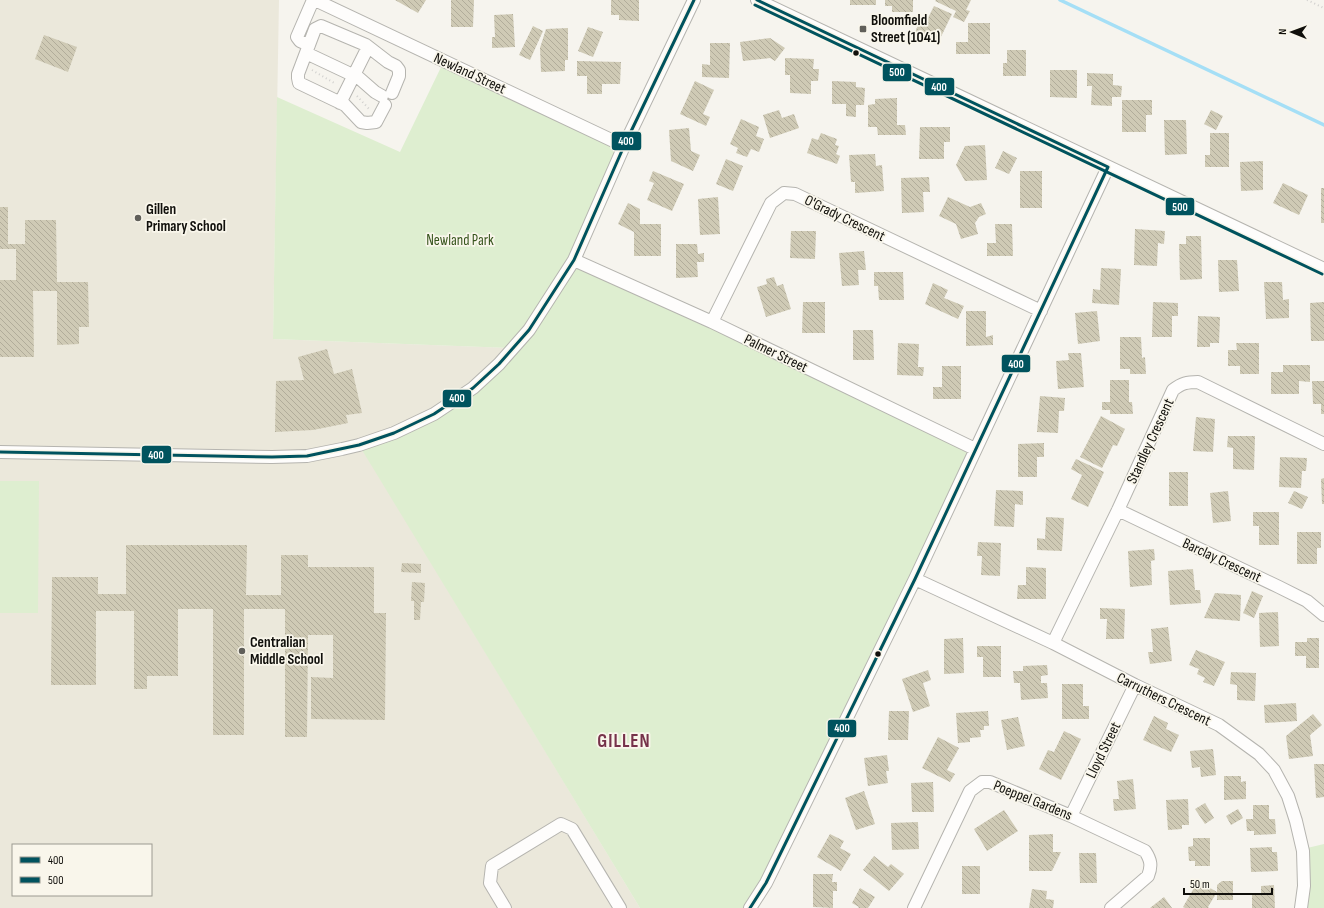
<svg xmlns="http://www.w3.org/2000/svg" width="1324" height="908" font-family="'Sofia Sans Condensed',sans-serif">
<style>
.built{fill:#ebe8db;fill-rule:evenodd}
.park{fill:#deeed0}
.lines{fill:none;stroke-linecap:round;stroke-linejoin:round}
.stream{stroke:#a5dff6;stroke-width:3.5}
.building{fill:url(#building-back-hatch)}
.minor-casing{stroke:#b5b4af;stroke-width:14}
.path{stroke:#d1d0ce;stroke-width:2;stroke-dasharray:1 3;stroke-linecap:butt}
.minor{stroke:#fefdfc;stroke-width:12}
.bus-1-casing{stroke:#f9f6eb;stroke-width:6}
.bus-2-casing{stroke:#f9f6eb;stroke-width:6}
.bus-1{stroke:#00535e;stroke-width:3}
.bus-2{stroke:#00535e;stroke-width:3}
.poi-dot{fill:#605f5a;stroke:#f9f6eb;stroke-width:1.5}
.bus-dot{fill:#100f0b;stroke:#f9f6eb;stroke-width:1.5}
.labels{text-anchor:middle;stroke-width:3.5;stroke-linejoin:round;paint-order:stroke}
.poi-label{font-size:15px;font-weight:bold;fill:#100f0b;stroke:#f9f6eb;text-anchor:start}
.street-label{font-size:15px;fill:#100f0b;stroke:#f9f6eb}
.park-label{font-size:15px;fill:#37551d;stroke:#f9f6eb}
.district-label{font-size:19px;font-weight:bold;letter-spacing:1px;fill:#76324a;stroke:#f9f6eb}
.line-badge{stroke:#f9f6eb;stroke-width:1.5}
.badge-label{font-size:11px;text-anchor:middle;font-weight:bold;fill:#fff}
</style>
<defs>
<pattern id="building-back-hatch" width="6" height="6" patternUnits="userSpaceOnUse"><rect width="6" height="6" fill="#cfcab5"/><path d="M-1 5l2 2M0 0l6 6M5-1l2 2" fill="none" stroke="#b1ac9a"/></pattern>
</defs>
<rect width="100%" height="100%" fill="#f6f4ee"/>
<path class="built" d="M0 0H279L273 339 513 348 473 388 360 445 640 908H0ZM13 845H151V895H13Z"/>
<path class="park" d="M444 61 624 146 575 260 975 449 750 908H640L359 445 434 414 513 348 273 339 277 97 400 152Z
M0 481H39L38 613H0Z
M1324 844V908H1301L1303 849Z"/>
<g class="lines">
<path class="stream" d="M1060 0 1324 125"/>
</g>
<path class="building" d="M395 0H426L418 13Z
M451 0H474L473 27H451Z
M611 0H639V21L619 20V15H611Z
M850 0H876V5H850Z
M885 0H913V12H892V6H885Z
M936 0H971L966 10 970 11 964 22 953 17 956 11 935 1Z
M934 6 952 14 938 43 915 32 921 19 926 22Z
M513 14 515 47 492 48V37H495L494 15Z
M968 23H990V54H956V42H968Z
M533 26 543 31 530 60 519 55Z
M588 27 603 32 593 57 578 51Z
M568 28V60H565V71L541 72 540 48 546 29Z
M44 35 77 47 68 72 35 59Z
M770 38 785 48 775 61 770 58 743 61 740 42Z
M710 43H730L729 78 702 77V64L710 65Z
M1007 50H1026V76H1003V63H1007Z
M785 58 814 59 813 69H819L818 81H811V94L790 93V75H785Z
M577 61 621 62 620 84H602V94H587V76H577Z
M1050 70H1077V98L1050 97Z
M1087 73 1113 74V85L1122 86 1121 97H1112V106L1091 105 1092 86H1087Z
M695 81 714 90 703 114 710 117 706 126 680 114Z
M832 81 856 82V87L865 88 864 105H856V117L846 116V104H832Z
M897 98V125H905L906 135H878L877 127H868V105L875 104V99Z
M1122 100H1152V115H1146V132H1122Z
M779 110 782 118 794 114 799 128 770 138 763 115Z
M1211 110 1223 116 1216 130 1204 124Z
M741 119 759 127 756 136 764 139 759 152 751 149 747 157 736 153 738 148 730 144Z
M1164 120H1186L1187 154 1165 155Z
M920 127H950V142H944V159H919Z
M689 128 691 151 700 155 693 171 671 161 669 130Z
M821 133 837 139 835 145 839 146 836 154 840 156 837 164 807 153 812 138 818 140Z
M1210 133H1229V167H1205V155H1210Z
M985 145 987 180 965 181 956 165 965 146Z
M1003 151 1017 158 1009 174 995 168Z
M875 154 876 166 882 165 884 191 855 193V182H851L849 155Z
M726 159 743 166 733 191 716 184Z
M1263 161V190L1241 191 1240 162Z
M653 171 684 184 672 211 647 200 654 183 649 181Z
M1020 171H1042V208H1020Z
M929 177 930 192H923L924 212 902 213 901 178Z
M1283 183 1308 195 1299 215 1273 203Z
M1321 188H1324V223H1321Z
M718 197 720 234 700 235 698 199Z
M948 197 970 207 981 203 986 214 979 217 975 223 978 234 961 239 956 224 939 216Z
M628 203 640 209V224H661V256H634V232L618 224Z
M0 207H8V244H25V220H56L57 282H88L89 327H79V344L57 345V291H33L34 357H0V280H16V249H0Z
M995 224H1012L1013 256H987V243H996Z
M1135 229 1165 231 1164 244 1158 243 1157 266 1134 265Z
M791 231H816L815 259 790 258Z
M1186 236H1201L1202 279 1180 280 1179 244H1186Z
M676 244H697L698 254 704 253V262H697L698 277 676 278Z
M864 251 866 270H858L859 285 842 286 839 253Z
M1218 260H1237L1239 291 1219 292Z
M1101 268 1121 269 1119 305 1092 303 1093 289 1100 290Z
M874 272H903L904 300H879L878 286H874Z
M774 277 777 286 783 284 791 309 766 317 757 287 767 284 766 279Z
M1264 282H1282L1283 300 1289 299V318L1266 319Z
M933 283 948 290 944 298 964 306 958 319 925 304Z
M803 302H825V333H802Z
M1153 302 1178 303V316H1172V337H1152Z
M1324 302V341H1311L1310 303Z
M966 311H986V337L993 335V345L966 346Z
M1097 311 1100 341 1078 344 1075 313Z
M1198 316 1220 317 1219 343H1210V347H1197Z
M853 330H873L874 360H853Z
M1120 337H1141L1142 358 1145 357 1146 374H1130V369H1120Z
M898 343 919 344 918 367H924L923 376 897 375Z
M1236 343H1259V374H1240V366H1228V350H1237Z
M327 349 334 374 352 369 362 413 346 415 348 423 313 430 275 432 276 381 304 380 298 357Z
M1068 353H1081L1084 387 1058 389 1056 361 1069 360Z
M1283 365H1310V382L1299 381V394H1271V372H1283Z
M942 366H961V399H933V387H942Z
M1110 380H1129V402H1132L1133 414H1110V410H1102V402H1110Z
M1312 381H1324V414H1321V404H1313Z
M1040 396 1065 398 1064 411H1059L1058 433 1037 432Z
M1101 416 1125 429 1117 446 1113 445 1102 468 1080 457Z
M1196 417 1215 419 1213 452 1193 451Z
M1228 436H1255L1254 470 1233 469V448L1227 447Z
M1044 443V457H1037V477H1018V444Z
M1280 457 1307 458 1306 471H1302L1301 488 1279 487Z
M1076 459 1104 472 1088 507 1071 499 1082 475 1071 469Z
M1169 472H1188V506H1169Z
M1324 478V504H1322L1321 479Z
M996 490 1023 491V505L1015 504 1014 527 994 526Z
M1228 491 1231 521 1213 523 1210 493Z
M1294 491 1308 497 1302 509 1288 503Z
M1253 512H1279V545H1259V526H1253Z
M1046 517 1064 518 1062 551 1037 550V538L1045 539Z
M1297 532H1321V548H1317V564H1297Z
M978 542 1001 543 1000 576 981 575 982 556H977Z
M126 545H247L246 595H281V555H308V567H374V613H386L385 720 311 719V677L333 678V635H308L307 737H285V609H244V735H213V609H178V676H147V689H134V611H96V685H51L52 577H98V594H126Z
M1154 549 1155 560 1151 561 1152 585 1130 587 1128 551Z
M402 563 421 564V573L401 572Z
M1026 567 1046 568V599H1017L1018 585H1026Z
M1193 569 1195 590H1200L1201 603 1170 605 1168 571Z
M412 582 425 583 424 602H421L420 620H414V601H411Z
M1252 591 1263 596 1254 618 1243 613Z
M1215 593 1241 595 1240 621 1204 618Z
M1100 608 1125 609 1124 639H1106L1107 619H1100Z
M1278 612 1279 646 1260 647 1259 613Z
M1168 627 1172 661 1150 664 1148 652H1153L1151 629Z
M963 638 964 673 944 674V639Z
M1307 638H1319V668H1306V656H1295V642H1307Z
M977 646H1001V677H983V657H977Z
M1196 650 1225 662 1214 686 1203 682 1205 678 1197 674 1199 669 1189 665Z
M1047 665 1048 675 1041 676V683H1047L1048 698 1021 700 1020 683H1014L1013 671H1023V666Z
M928 670 931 680 923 683 930 706 913 712 902 679Z
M1231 672 1256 673 1255 701 1237 700V685L1230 684Z
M1062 684H1083V706H1089V719H1062Z
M1296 703 1297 721 1265 723 1264 705Z
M889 711H909L908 740H888Z
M988 711 989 726H984V730H980L981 737 970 738V742L958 743 956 713Z
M1313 714 1322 725 1310 735 1313 756 1289 759 1286 736Z
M1154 716 1168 723 1166 729 1179 735 1171 752 1143 740Z
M1018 717 1025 746 1007 750 1001 720Z
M1064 731 1081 739 1061 780 1039 769 1048 750 1054 752Z
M938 737 959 748 947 770 955 774 950 782 922 768Z
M1213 749 1216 775 1201 777 1200 767 1192 768 1190 751Z
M887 755 889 771H886L888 783 868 786 864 758Z
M1314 764H1324V797L1316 798Z
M1224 776H1241V782L1246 781V799L1224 800Z
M1133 779 1136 809 1114 811 1113 799H1119L1117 781Z
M933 782 934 812H912L911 783Z
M864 791 875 824 856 830 845 798Z
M1188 799 1189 825H1182V829L1168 830 1166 800Z
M1205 803 1214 818 1205 824 1195 809Z
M1253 805H1269V819H1275L1276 834 1254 835V831H1247L1246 819H1253Z
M1238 809 1243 818 1231 825 1226 816Z
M1004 810 1018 831 987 851 974 829Z
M918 822 919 849 892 850 891 823Z
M830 834 844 841 840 848 851 854 841 871 817 857Z
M1053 834V852H1061L1052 871H1029V835Z
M1193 838H1210V866H1195V861H1189L1188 847 1193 846Z
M1272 847V852H1277L1278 871 1251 872 1250 848Z
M1079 853H1096L1097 883H1080Z
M874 856 888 867 891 864 904 874 889 891 863 870Z
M962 866H980V894H962Z
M813 874H833L832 882H837V891H833V908L813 907Z
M1198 881 1217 892 1208 907 1209 908H1185L1183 907Z
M1222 881H1233V900H1217V885Z
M1274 885 1275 908H1252V894H1261V886Z
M860 888 875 897 868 908H858L859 907 852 903Z
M1032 889 1047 891 1046 899 1054 900 1053 908H1029Z
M1164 897 1172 908H1150Z"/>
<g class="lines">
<g class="minor-casing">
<path id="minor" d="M315 0 624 146
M757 0 1324 269
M309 45 300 41 297 37 313 0
M306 53 359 78 375 92 382 96
M340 103 368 47
M385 105 376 122 367 123 361 122 345 105 299 83 298 78V74L315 29 321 26 366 45 388 62 396 66 399 70V76L392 93
M574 260 712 322 975 449
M712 322 771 203 784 193 795 194 1041 311
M0 452 272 457 307 456 342 449 359 445 394 433 434 414 473 388 499 364 529 330 574 260 624 146 694 0
M1118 510 1279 587 1307 601 1324 615
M915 579 1053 643 1135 685 1219 725 1259 754 1274 770 1288 796 1296 821 1303 851 1304 886 1301 908
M1053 643 1118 510 1173 390C1182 383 1187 382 1198 382L1324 444
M1071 816 1135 685
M505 908 490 883 492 866 561 824 572 829 620 908
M750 908 766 883 915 579 1108 167
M914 908 970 791 982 782H990L1071 816 1145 851C1151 860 1152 866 1148 876L1111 908"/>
</g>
<path class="path" d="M1307 0 1324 8
M312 70 336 84
M357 96 370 110"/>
<use href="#minor" class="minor"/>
<g class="bus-1-casing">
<path id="bus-1" d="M0 452 272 457 307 456 359 445 394 433 434 414 473 388 499 364 529 330 574 260 624 146 694 0
M750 908 766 883 915 579 1108 167 757 0"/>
</g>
<g class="bus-2-casing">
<path id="bus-2" d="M755 5 1322 274"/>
</g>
<use href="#bus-1" class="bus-1"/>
<use href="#bus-2" class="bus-2"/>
</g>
<g class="poi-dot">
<rect x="859" y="25" width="8" height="8" rx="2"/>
<circle cx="138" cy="218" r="4"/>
<circle cx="242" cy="651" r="4"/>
</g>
<g class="bus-dot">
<circle cx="856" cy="53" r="3.5"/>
<circle cx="878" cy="654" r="3.5"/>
</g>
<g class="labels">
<g class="poi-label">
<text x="871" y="25">Bloomfield<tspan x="871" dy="17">Street (1041)</tspan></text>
<text x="146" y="214">Gillen<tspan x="146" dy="17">Primary School</tspan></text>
<text x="250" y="647">Centralian<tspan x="250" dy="17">Middle School</tspan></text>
</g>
<g class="street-label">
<text transform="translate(470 73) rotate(25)" y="5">Newland Street</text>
<text transform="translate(845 218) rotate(26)" y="5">O'Grady Crescent</text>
<text transform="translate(776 353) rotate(26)" y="5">Palmer Street</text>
<text transform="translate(1150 441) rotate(-65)" y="5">Standley Crescent</text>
<text transform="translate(1222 560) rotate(25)" y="5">Barclay Crescent</text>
<text transform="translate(1164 699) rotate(26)" y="5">Carruthers Crescent</text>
<text transform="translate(1103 750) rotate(-64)" y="5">Lloyd Street</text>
<text transform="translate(1033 800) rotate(22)" y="5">Poeppel Gardens</text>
</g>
<g class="park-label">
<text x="460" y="245">Newland Park</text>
</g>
<g class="district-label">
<text x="624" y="747">GILLEN</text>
</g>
</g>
<g class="line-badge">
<rect x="882" y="63" width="30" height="19" rx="4" fill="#00535e"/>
<rect x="924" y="77" width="31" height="19" rx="4" fill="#00535e"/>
<rect x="611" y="131" width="31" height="20" rx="4" fill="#00535e"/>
<rect x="1165" y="197" width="30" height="19" rx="4" fill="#00535e"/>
<rect x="1001" y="354" width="30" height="19" rx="4" fill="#00535e"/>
<rect x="442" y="389" width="30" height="19" rx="4" fill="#00535e"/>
<rect x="141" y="445" width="31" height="19" rx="4" fill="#00535e"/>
<rect x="827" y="719" width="30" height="19" rx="4" fill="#00535e"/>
</g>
<g class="badge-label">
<text x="897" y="76">500</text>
<text x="939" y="91">400</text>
<text x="626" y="145">400</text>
<text x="1180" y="211">500</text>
<text x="1016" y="368">400</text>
<text x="457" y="402">400</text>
<text x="156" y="459">400</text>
<text x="842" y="732">400</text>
</g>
<rect x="12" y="844" width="140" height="52" fill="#f9f6eb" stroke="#9c9a91"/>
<rect x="20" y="857" width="20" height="6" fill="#00535e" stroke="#9c9a91"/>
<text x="48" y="864" font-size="12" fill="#100f0b">400</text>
<rect x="20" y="877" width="20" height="6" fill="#00535e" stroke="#9c9a91"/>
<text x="48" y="884" font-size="12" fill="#100f0b">500</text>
<g transform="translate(1292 32) rotate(271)" stroke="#f9f6eb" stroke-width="3" paint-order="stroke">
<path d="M0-3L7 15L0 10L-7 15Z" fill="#100f0b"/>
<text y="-6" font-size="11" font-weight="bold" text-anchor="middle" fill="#100f0b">N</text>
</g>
<path d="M1184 888v6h88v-6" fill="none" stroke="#100f0b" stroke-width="2"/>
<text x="1190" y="888" font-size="12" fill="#100f0b" stroke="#f9f6eb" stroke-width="3" paint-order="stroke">50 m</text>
</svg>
